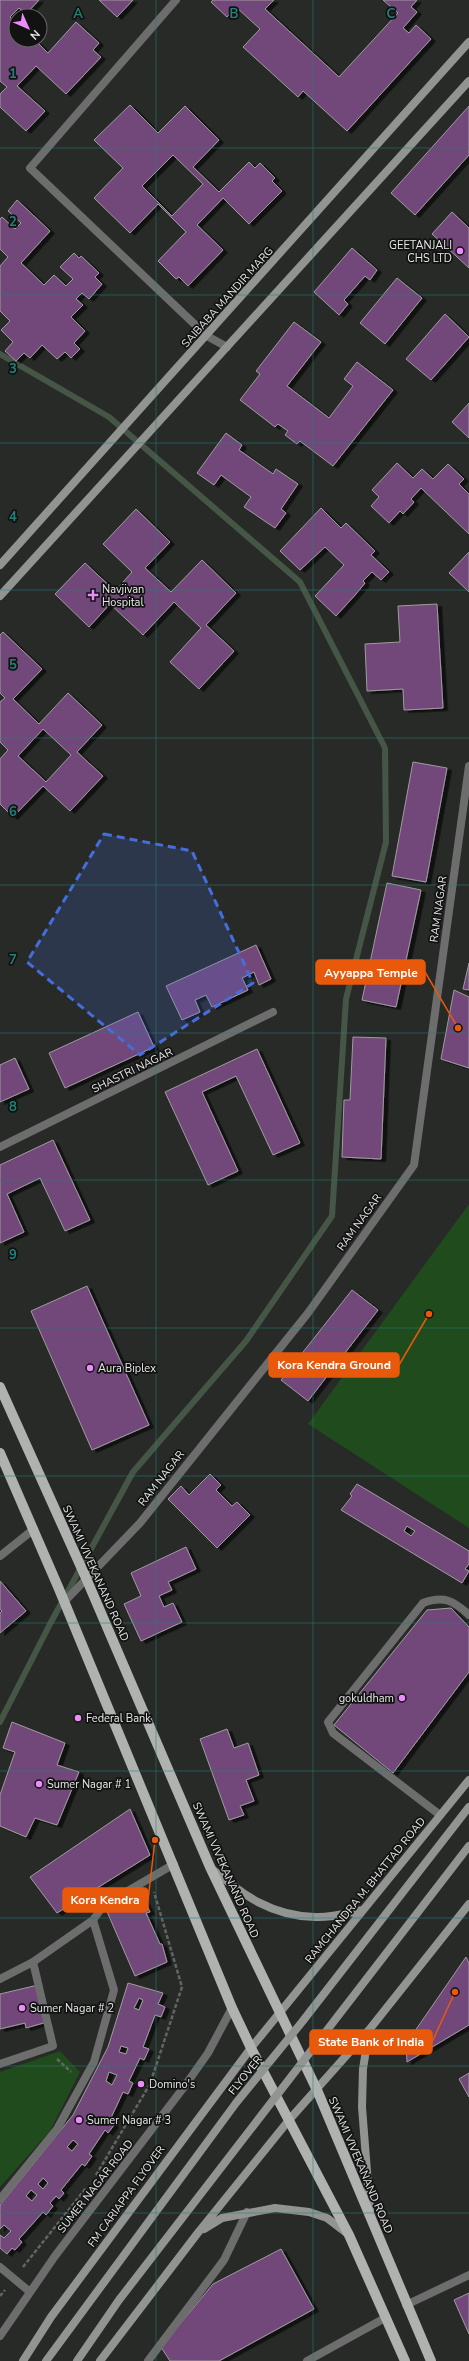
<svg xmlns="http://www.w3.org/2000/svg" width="469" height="2361" font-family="'Nunito Sans',sans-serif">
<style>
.green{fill:#204b1d}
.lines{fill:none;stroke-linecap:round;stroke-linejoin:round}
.stream{stroke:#465646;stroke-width:6}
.building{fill:#724779;stroke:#9f9c9f;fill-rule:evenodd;filter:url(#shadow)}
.path{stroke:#626562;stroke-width:2.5;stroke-dasharray:4 2;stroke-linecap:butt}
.street{stroke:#6c6d6c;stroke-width:8}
.secondary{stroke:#929492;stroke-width:8}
.primary{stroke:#afb2af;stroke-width:10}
.secondary-bridge{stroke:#929492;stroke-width:8}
.marked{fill:#456ddb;fill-opacity:0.2;stroke:#456ddb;stroke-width:3;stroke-dasharray:8 5;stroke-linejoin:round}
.grid{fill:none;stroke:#24817a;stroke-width:1;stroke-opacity:0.55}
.poi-dot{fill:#ec8cfb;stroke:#111211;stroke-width:1.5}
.labels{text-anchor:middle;stroke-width:3.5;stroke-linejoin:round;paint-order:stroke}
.poi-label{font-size:11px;fill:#e6e8e6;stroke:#111211;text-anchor:start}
.street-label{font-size:11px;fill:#e6e8e6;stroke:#111211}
.grid-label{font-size:13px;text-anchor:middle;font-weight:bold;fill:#24817a;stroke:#111211;stroke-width:3.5;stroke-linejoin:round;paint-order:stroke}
.leader{fill:none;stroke:#e8590c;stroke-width:1.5}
.callout-dot{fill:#e8590c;stroke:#111211;stroke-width:1.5}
.callout{fill:#e8590c;stroke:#e8590c;stroke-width:1.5}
.callout-label{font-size:12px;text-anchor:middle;font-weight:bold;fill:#fff}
</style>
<defs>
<filter id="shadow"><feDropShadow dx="4.5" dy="2.5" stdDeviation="0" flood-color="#0009"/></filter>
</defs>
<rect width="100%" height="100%" fill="#272a27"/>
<path class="green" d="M469 1204V1528L308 1424Z
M60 2051 80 2072 50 2131 0 2187V2072Z"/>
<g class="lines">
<path class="stream" d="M0 354 109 417 300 582 385 748 386 842 346 999 332 1216 246 1341 133 1472 50 1624 0 1722"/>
</g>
<path class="building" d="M0 0H39L26 14 19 8 10 17 16 23V40H35L48 53 76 22 99 43 93 50 101 57 66 94 36 66 17 86 45 111 26 131 0 107V94L7 87 0 81Z
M99 0H133L117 17Z
M213 0H274L265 9 339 77 398 13 383 0H417L411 7 417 12 403 28 409 33 416 25 431 39 347 131 303 91 298 97 243 47 260 29 236 7 227 17 211 2Z
M130 105 158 133 185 106 219 140 193 167 219 192 249 162 255 168 260 163 275 178 272 181 282 191 249 224 223 198 197 225 223 250 188 286 179 277 176 279 158 261 186 232 158 204 130 233 94 198 123 168 94 140ZM173 155 203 184 172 216 142 186Z
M469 106V155L415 215 391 193Z
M17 200 50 231 21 263 44 285 54 275 66 286 73 279 60 267 74 253 79 258 81 256 99 273 95 277 102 284 89 299 82 293 76 299 83 305 71 317 85 331 74 343 80 349 71 358 65 352 57 359 42 345 30 358 24 353 16 361 5 351 13 342 1 330 10 321 0 311V266L8 257 0 249V219L2 217 15 229 21 223 8 211Z
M452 212 469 228V268L432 234Z
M352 248 377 270 370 280 365 276 344 300 348 304 339 315 314 292Z
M397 278 422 298 385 344 360 323Z
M445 314 469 337 431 380 406 359Z
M294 322 321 342 287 386 329 418 353 386 344 379 357 362 393 390 333 466 300 441 297 444 285 435 288 431 278 424 275 427 240 400 260 374 256 371Z
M469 403V438L452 422Z
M226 433 242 445 239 450 273 474 276 469 298 484 281 509 286 513 275 528 244 507 251 497 221 475 214 485 197 473Z
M397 463 413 478 422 469 433 479 448 464 464 479 459 484 469 494V534L421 488 411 499 414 502 403 514 400 511 389 523 371 506 379 497 372 490Z
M321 508 341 528 346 523 375 551 371 555 389 572 381 580 372 572 363 581 365 583 356 594 336 616 315 596 344 565 325 547 300 570 280 551Z
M136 509 170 542 145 568 171 592 202 560 236 593 206 625 234 651 199 689 170 662 201 628 174 602 143 635 110 604 89 627 55 594 85 563 115 591 132 572 103 544Z
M469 552V592L449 573Z
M437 604 443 708 404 710 403 689 367 691 365 644 400 642 398 606Z
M3 632 42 669 13 699 39 724 68 693 102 725 77 752 103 776 70 811 43 786 13 817 0 804V759L8 750 0 742V702L5 698 0 693V635ZM43 729 71 755 46 782 18 756Z
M413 762 447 768 426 882 392 876Z
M387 883 421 890 396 1007 362 1000Z
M256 945 271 979 259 985 254 972 242 978 248 990 212 1007 206 995 195 1000 200 1012 182 1020 166 986Z
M469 963V990L463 989Z
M454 990 469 997V1068L441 1059Z
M138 1012 154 1047 65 1088 49 1053Z
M353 1037 386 1038 381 1159 342 1157 344 1100H350Z
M257 1049 300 1143 273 1155 236 1076 202 1092 238 1171 208 1185 165 1092Z
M15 1058 29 1089 0 1102V1065Z
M53 1140 90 1220 65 1231 40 1178 7 1194 24 1232 0 1243V1165Z
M87 1286 149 1425 92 1450 31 1311Z
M352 1290 378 1310 308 1401 281 1380Z
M210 1474 221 1485 216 1490 232 1506 237 1502 250 1515 217 1548 168 1499 181 1486 189 1495Z
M357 1484 469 1551V1564L465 1569 469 1571 462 1583 341 1510 352 1496 350 1494ZM407 1526 415 1531 411 1536 404 1531Z
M186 1547 196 1569 168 1582 172 1590 159 1596 164 1607 173 1603 182 1622 141 1641 124 1604 141 1596 131 1573Z
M0 1581 26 1611 0 1633V1613L2 1611 0 1609Z
M451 1608 469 1627V1672L393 1773 334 1725 427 1610Z
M12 1722 65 1743 57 1765 79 1772 57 1825 35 1818 26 1837 0 1826V1795L15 1752 3 1748Z
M227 1729 234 1748 248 1743 259 1775 246 1780 254 1801 240 1806 244 1815 229 1820 200 1739Z
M130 1809 150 1855 57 1913 30 1877Z
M138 1893 142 1904 145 1902 150 1912 146 1913 160 1944H162L167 1962 135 1976 105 1907Z
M466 1957 469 1963V2025L407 2062 406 2044Z
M128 1983 163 1993 158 2004 165 2007 161 2017 155 2015 143 2047 149 2049 144 2060 140 2058 129 2081 133 2083 128 2094 123 2092 109 2122 114 2125 108 2133 105 2130 89 2154 92 2156 85 2166 82 2164 61 2190 64 2193 59 2199 56 2196 50 2203 53 2206 46 2215 43 2212 19 2239 22 2242 15 2250 12 2248 7 2254 0 2248V2235L4 2238 11 2231 4 2225 0 2229V2205L73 2115 108 2047ZM139 1998 143 2000 139 2010 134 2008ZM121 2046 128 2048 126 2054 119 2052ZM109 2072 117 2075 112 2085 106 2081ZM90 2115 95 2118 91 2124 86 2121ZM73 2140 78 2144 72 2151 67 2147ZM43 2178 48 2183 43 2189 38 2184ZM31 2190 37 2195 32 2201 26 2196Z
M38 1985 47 2022 26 2028 25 2023 0 2029V1994Z
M469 2073V2097L459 2079Z
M281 2249 314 2309 219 2361H170L161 2347 213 2284Z
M469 2293V2334L454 2300Z"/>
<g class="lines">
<path class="path" d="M57 2059 71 2072
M96 2175 150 2084 182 1987 154 1892
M23 2267 86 2188
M0 2296 5 2290"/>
<path class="street" d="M176 0 30 168 207 336 227 347
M0 1147 273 1012
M0 1556 34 1529
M64 1602 140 1523 308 1313 414 1165 469 766
M440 1815 333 1733 328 1722 423 1603C444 1595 454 1601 469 1615
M0 1979 33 1962 93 1920 104 1905 174 1864
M0 2064 53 2046 33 1962
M0 2199 57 2129 94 2062 114 1990 93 1920
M0 2267 30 2292
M406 2305 469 2275
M0 2336 55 2256 184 2087 208 2053 232 2008
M148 2361 224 2260 247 2212
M307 2361 385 2318"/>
<path class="secondary" d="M0 565 469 42
M0 596 469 81
M212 1869C243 1895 271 1916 315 1917 330 1918 348 1913 363 1910
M369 2031 363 2069 362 2107 370 2210
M204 2229 222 2218 275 2208 309 2212 327 2218 348 2234
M23 2361 51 2317 251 2048 469 1780
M100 2361 197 2234 289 2120 369 2030 469 1904"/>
<path class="primary" d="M0 1387 86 1578 210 1867 317 2090 431 2361
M0 1453 59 1589 232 2008 251 2048 349 2235 405 2361"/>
<path class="secondary-bridge" d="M46 2361 236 2103 302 2022 469 1807
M77 2361 119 2300 469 1846"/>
</g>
<path class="marked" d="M104 834 192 851 253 983 140 1055 27 962Z"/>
<path class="grid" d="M156 0V2361M313 0V2361M0 148H469M0 295H469M0 443H469M0 590H469M0 738H469M0 885H469M0 1033H469M0 1180H469M0 1328H469M0 1476H469M0 1623H469M0 1771H469M0 1918H469M0 2066H469M0 2213H469"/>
<g class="poi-dot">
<circle cx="460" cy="251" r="4"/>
<path d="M91 589h4v4h4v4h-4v4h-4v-4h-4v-4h4z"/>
<circle cx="90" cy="1368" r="4"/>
<circle cx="402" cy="1698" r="4"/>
<circle cx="78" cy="1718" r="4"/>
<circle cx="39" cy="1784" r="4"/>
<circle cx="22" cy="2008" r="4"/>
<circle cx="141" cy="2084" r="4"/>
<circle cx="79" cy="2120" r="4"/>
</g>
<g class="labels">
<g class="poi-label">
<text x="452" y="249" text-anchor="end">GEETANJALI<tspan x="452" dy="13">CHS LTD</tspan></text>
<text x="102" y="593">Navjivan<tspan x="102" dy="13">Hospital</tspan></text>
<text x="98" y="1372">Aura Biplex</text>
<text x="394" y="1702" text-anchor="end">gokuldham</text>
<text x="86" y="1722">Federal Bank</text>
<text x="47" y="1788">Sumer Nagar # 1</text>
<text x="30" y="2012">Sumer Nagar # 2</text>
<text x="149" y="2088">Domino's</text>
<text x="87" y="2124">Sumer Nagar # 3</text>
</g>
<g class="street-label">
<text transform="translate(227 297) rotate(-48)" y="4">SAIBABA MANDIR MARG</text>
<text transform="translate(438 909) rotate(-82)" y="4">RAM NAGAR</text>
<text transform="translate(132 1070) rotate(-26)" y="4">SHASTRI NAGAR</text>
<text transform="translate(359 1222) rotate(-54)" y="4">RAM NAGAR</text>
<text transform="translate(161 1478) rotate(-52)" y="4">RAM NAGAR</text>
<text transform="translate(96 1573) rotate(66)" y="4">SWAMI VIVEKANAND ROAD</text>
<text transform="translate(226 1870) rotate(66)" y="4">SWAMI VIVEKANAND ROAD</text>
<text transform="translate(365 1890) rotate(-51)" y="4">RAMCHANDRA M. BHATTAD ROAD</text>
<text transform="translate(245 2075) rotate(-51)" y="4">FLYOVER</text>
<text transform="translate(361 2165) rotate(67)" y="4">SWAMI VIVEKANAND ROAD</text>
<text transform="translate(95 2186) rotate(-52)" y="4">SUMER NAGAR ROAD</text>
<text transform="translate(126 2196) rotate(-54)" y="4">FM CARIAPPA FLYOVER</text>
</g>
</g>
<g class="grid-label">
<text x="78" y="18">A</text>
<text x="234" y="18">B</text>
<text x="391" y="18">C</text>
<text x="13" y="78">1</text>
<text x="13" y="226">2</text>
<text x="13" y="373">3</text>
<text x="13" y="521">4</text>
<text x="13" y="669">5</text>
<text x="13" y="816">6</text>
<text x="13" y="964">7</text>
<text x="13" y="1111">8</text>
<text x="13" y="1259">9</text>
</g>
<path class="leader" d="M458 1028L425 972M429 1314L399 1365M155 1840L148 1900M455 1992L432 2042"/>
<g class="callout-dot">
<circle cx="458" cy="1028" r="4"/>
<circle cx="429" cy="1314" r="4"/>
<circle cx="155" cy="1840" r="4"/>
<circle cx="455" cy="1992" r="4"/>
</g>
<g class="callout">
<rect x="316" y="960" width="109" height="24" rx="4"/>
<rect x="269" y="1353" width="130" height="24" rx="4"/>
<rect x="63" y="1888" width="85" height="24" rx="4"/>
<rect x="310" y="2030" width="122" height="24" rx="4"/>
</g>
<g class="callout-label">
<text x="371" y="977">Ayyappa Temple</text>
<text x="334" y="1369">Kora Kendra Ground</text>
<text x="105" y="1904">Kora Kendra</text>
<text x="371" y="2046">State Bank of India</text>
</g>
<g transform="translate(28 28) rotate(135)"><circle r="19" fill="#111211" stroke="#666866"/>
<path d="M0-3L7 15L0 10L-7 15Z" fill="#ec8cfb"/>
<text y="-6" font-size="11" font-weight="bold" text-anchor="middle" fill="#e6e8e6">N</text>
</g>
</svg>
